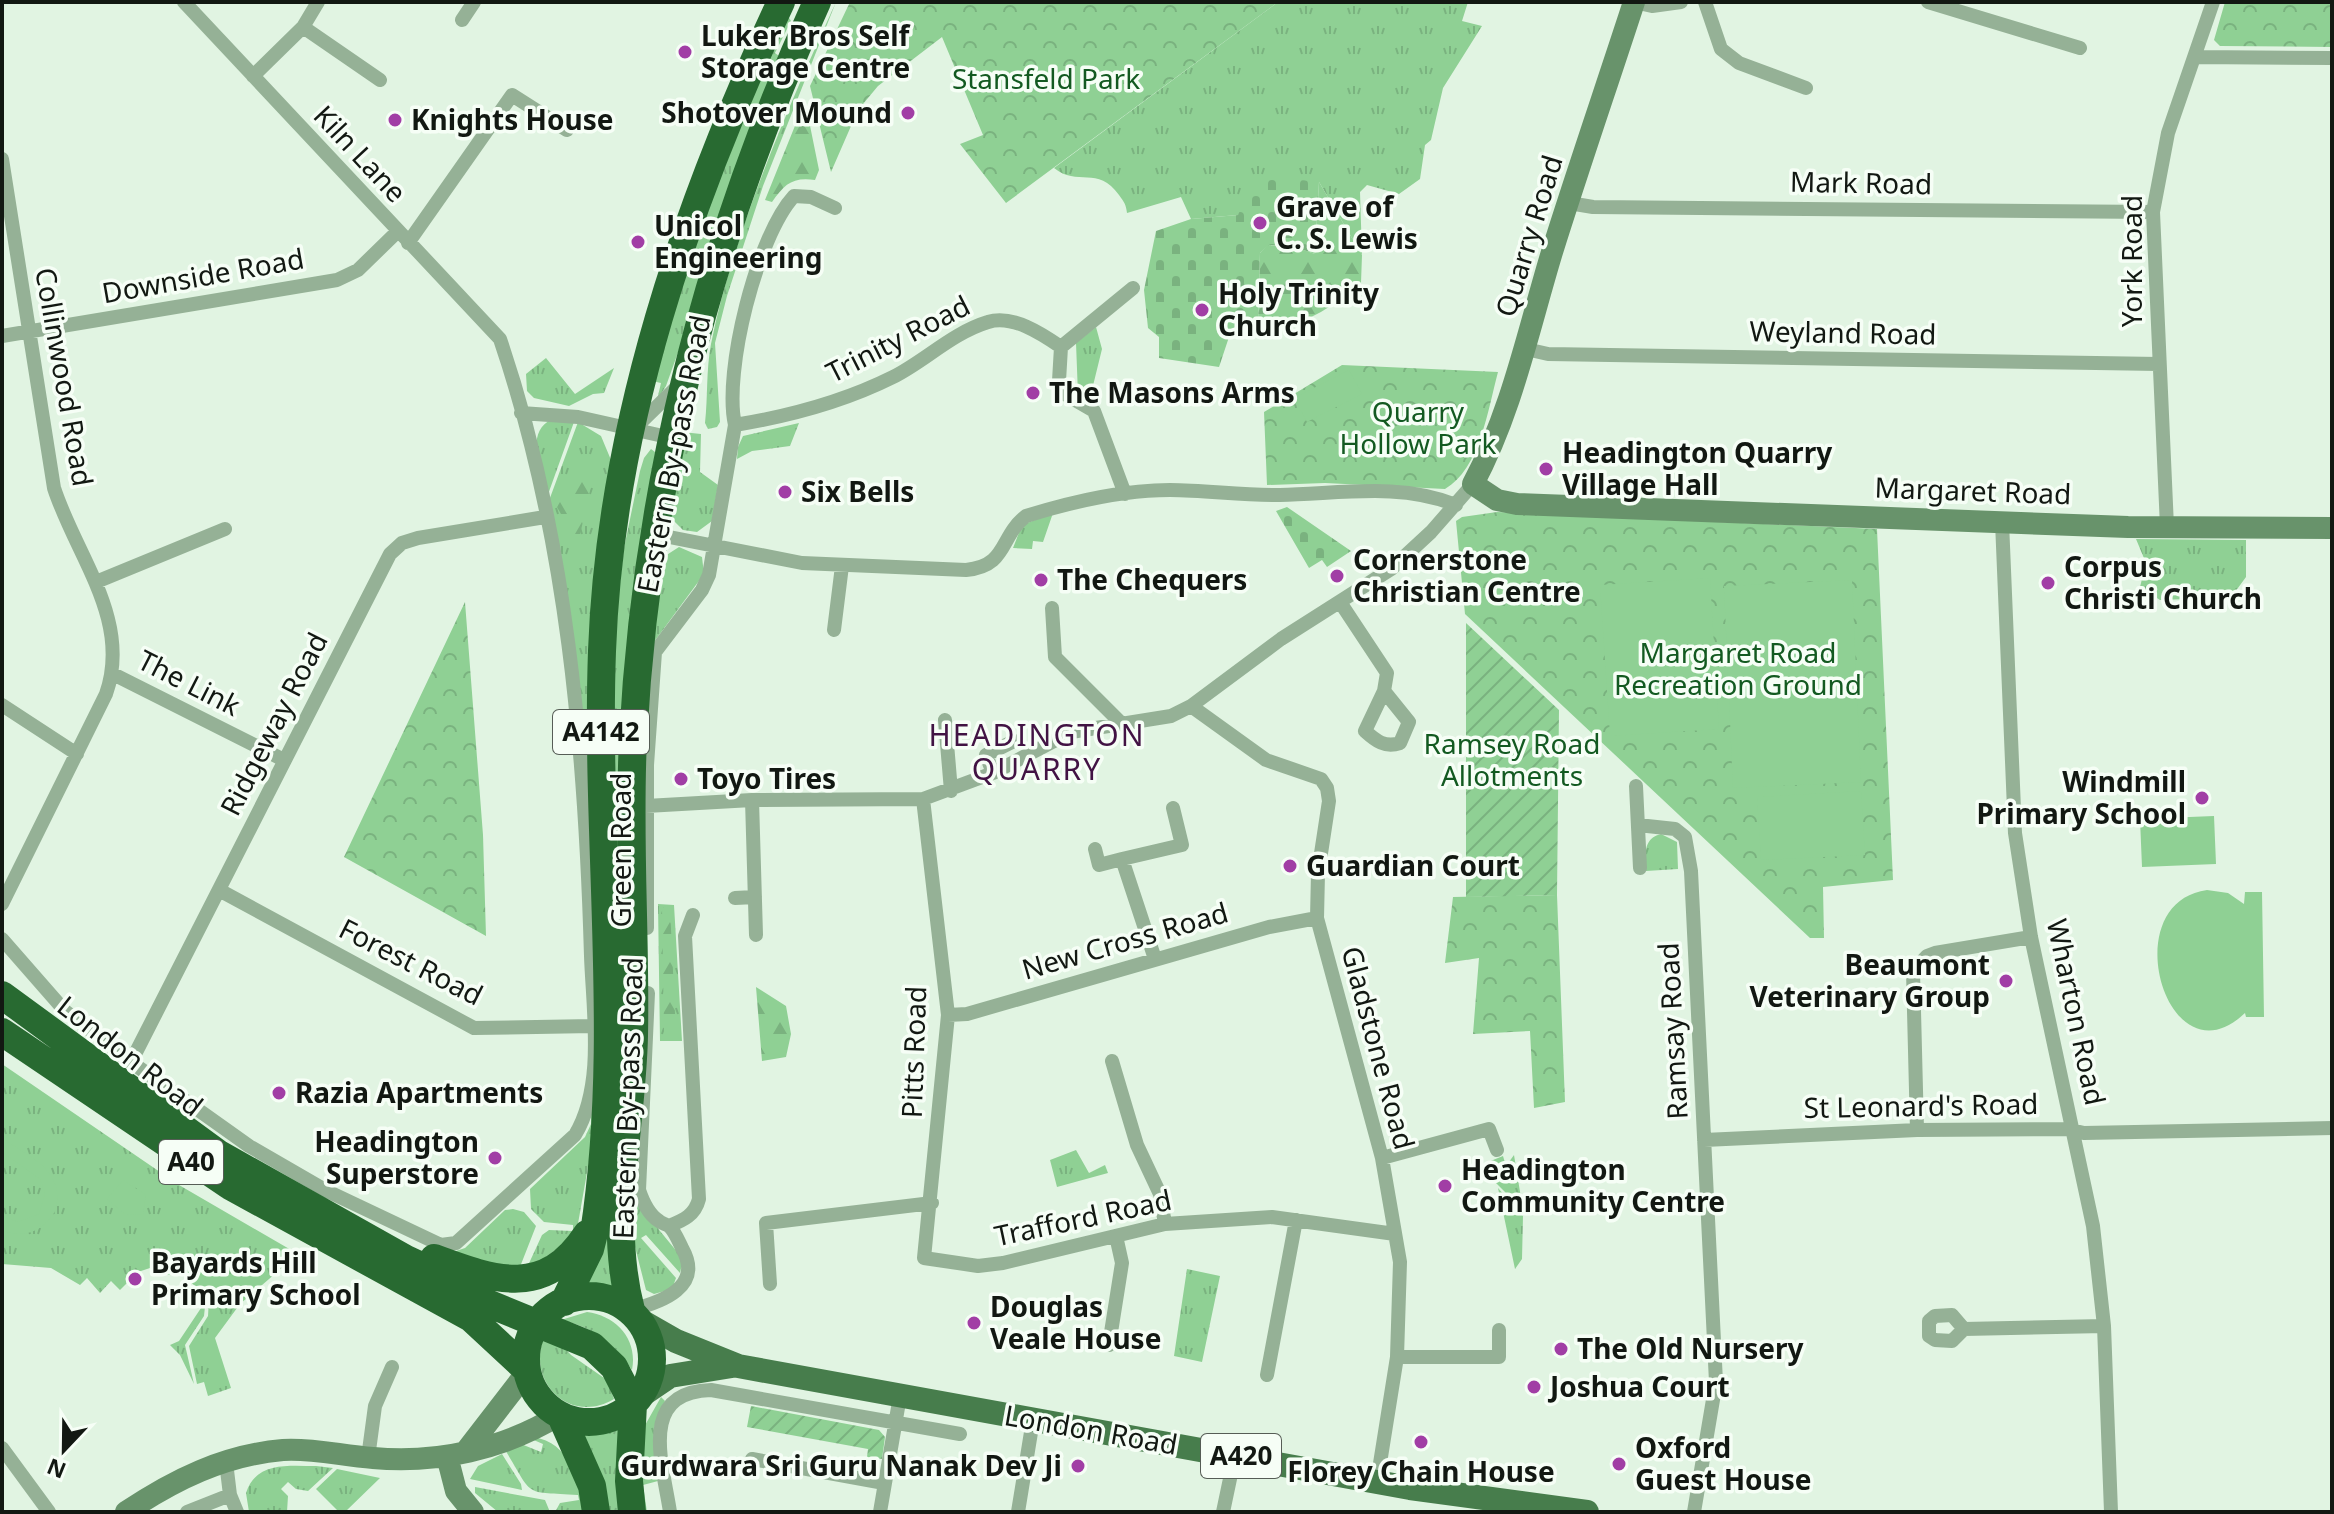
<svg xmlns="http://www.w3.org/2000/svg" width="2334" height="1514" font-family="'Noto Sans',sans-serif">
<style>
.grass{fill:url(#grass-tufts)}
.forest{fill:url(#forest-firs)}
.cemetery{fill:url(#cemetery-stones)}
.park{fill:url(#park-crowns)}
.garden{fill:url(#garden-furrows)}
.pitch{fill:#8fd094}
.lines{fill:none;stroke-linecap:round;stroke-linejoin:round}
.street{stroke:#95b196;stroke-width:14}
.secondary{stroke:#68936b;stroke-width:22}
.primary{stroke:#477d4c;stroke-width:24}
.highway{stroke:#286a31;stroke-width:28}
.poi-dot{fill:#a13ea5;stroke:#f6fef6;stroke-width:3}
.labels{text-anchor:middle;stroke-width:7;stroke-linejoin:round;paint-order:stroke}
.shield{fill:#f6fef6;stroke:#565d56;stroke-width:2}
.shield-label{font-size:26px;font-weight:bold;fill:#121812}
.poi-label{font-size:28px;font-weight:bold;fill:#121812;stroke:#f6fef6;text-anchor:start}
.park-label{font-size:28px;fill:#135a21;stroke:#f6fef6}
.street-label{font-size:28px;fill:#121812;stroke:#f6fef6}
.neighbourhood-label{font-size:30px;letter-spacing:2px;fill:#421344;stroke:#f6fef6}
</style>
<defs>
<pattern id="grass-tufts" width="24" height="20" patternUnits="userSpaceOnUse" patternTransform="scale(2)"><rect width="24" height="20" fill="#8fd094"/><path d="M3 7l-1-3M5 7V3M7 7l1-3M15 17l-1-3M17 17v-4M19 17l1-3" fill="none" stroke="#7ab27f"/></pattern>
<pattern id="forest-firs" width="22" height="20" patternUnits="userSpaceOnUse" patternTransform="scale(2)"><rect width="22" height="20" fill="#8fd094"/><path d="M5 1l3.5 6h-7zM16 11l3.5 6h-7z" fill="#7ab27f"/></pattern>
<pattern id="cemetery-stones" width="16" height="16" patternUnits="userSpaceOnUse" patternTransform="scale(2)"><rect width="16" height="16" fill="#8fd094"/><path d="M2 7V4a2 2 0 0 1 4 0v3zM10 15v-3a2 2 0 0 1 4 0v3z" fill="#7ab27f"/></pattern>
<pattern id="park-crowns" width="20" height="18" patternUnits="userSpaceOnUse" patternTransform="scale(2)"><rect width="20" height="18" fill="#8fd094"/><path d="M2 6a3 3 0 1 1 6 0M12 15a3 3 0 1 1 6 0" fill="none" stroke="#7ab27f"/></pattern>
<pattern id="garden-furrows" width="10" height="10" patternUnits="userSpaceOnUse" patternTransform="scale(2)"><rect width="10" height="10" fill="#8fd094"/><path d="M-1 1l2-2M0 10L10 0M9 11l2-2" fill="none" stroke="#7ab27f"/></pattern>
</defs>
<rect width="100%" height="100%" fill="#e1f4e2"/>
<path class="grass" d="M836 2 763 186 727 296 715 343 720 422 717 427 708 429 705 423C708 397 706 370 711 344 733 233 789 105 836 2Z
M1278 2H1468L1462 21 1482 26 1443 88 1431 140 1425 145 1420 179 1399 194 1367 185 1360 192 1362 255 1319 182 1238 215 1191 219 1181 197 1127 213C1126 204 1124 202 1119 195 1098 165 1077 187 1054 168Z
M786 13 791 21 775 53 783 59 666 386 657 400 661 383 652 381 682 274Z
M1096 327 1102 349 1089 402 1078 395 1076 343Z
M546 358 575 394 614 368 604 393 593 394 569 406 534 398 527 391 526 374Z
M552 419 574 422 546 500C542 474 523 433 552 419Z
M578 422 601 436 611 460 598 1110 576 1235 525 1272 542 1235 549 1230 573 1231V1225L544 1222 531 1209 530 1189 585 1137 591 1124 595 913 547 506Z
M799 423 790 446 752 451 737 459 738 447 743 436Z
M682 432 701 434 700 472 718 485 712 521 697 532 683 530 671 518Z
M651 449 655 452 614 1291 584 1286 599 1255 609 676 624 548 640 471 644 458Z
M1053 513 1043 542 1033 541 1032 549 1013 548 1022 525Z
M2136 539 2246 540V577L2235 592 2216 598 2160 600 2140 587 2146 563Z
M679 547 702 557 704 574 651 646 642 770 644 1031 635 1177 637 1203 683 1259 680 1273 646 1235 641 1238 676 1278 672 1289 654 1294 646 1290 634 1243 629 1194 640 1057 638 789 647 647 665 556Z
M1661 834 1677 842 1678 869 1646 871C1646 855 1642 839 1661 834Z
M658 904 674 905 682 1041H660Z
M2 1064 179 1185 298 1254 240 1304 215 1338 231 1388 208 1396 204 1382 197 1384 189 1346 208 1316 209 1298 180 1273 166 1275 162 1264 138 1272 120 1290 111 1281 100 1293 87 1278 80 1285 51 1268 2 1264Z
M1076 1150 1089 1173 1105 1165 1108 1173 1057 1187 1050 1160Z
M1514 1155 1523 1210 1495 1182 1488 1162 1503 1156 1506 1166Z
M1498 1188 1523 1216 1522 1259 1515 1269Z
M513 1209 524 1212 536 1226 518 1272 450 1253 465 1248 505 1210Z
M1187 1269 1220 1276 1202 1362 1174 1356Z
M199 1290 206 1297 204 1316 185 1345 194 1384 180 1355 170 1345 179 1341 201 1308 195 1298Z
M587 1312C617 1316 638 1340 632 1370 614 1343 593 1327 561 1320Z
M544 1337 560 1343 571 1355 607 1380 614 1399C571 1425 526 1383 544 1337Z
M661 1397 665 1401 654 1428 658 1481 643 1485 647 1512H641L644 1427Z
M619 1427 622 1512H607L583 1434Z
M533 1437C571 1443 577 1479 585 1512H555L560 1503 579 1500 578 1495C522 1491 535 1499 504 1448L516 1442 541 1452 543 1444 529 1438Z
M502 1454 521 1484 522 1490 470 1479 478 1466Z
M316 1466 333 1468 308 1491 296 1489 288 1482 281 1489 288 1496 287 1512H249L246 1493C256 1461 289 1466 316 1466Z
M337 1469 380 1478 345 1512H339L316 1489Z
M475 1487 545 1500 550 1512H498L475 1493Z"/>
<path class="forest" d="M805 101 819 170 815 180C792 177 785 184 772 202L765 200Z
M1319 182 1362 255 1361 283C1326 310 1305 330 1258 322L1260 253 1268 245 1295 247 1315 254Z
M596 462 578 544 557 507 562 482Z
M662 908H670L676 1034 664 1033Z
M756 987 786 1006 791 1034 786 1057 762 1061Z"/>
<path class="cemetery" d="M1256 175 1319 182 1315 254 1295 247 1269 245 1260 253 1258 322 1229 337 1219 367 1159 358V337L1148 328 1144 290 1156 231 1191 219 1238 215Z
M1287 507 1351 551 1327 567 1322 560 1309 568 1276 511Z"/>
<path class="park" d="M850 2H1278L1006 203 960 144 983 135 942 37 878 86 858 110 831 172 810 86Z
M2225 2H2332V47L2220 46 2214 40Z
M1342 365 1498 372C1488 409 1480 469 1445 489L1325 483 1267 485 1264 412Z
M1497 512 1877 529 1893 880 1823 887 1824 938H1810L1465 614 1456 521 1462 517Z
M465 602 483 835 486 936 344 857Z
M1557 895 1565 1102 1534 1108 1530 1031 1473 1034 1479 958 1445 963 1453 897Z"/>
<path class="garden" d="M1466 623 1559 710 1557 895 1466 897Z
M751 1406 879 1430 885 1437 882 1459 867 1457 868 1449 747 1427Z"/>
<path class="pitch" d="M1349 370 1362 394 1307 422 1294 398Z
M1710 578 1719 729 1610 736 1600 585Z
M1852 580 1861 782 1733 788 1724 586Z
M1861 791 1865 855 1761 860 1757 797Z
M2214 816 2216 864 2142 867 2140 819Z
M2207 890 2228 893 2244 904 2245 892H2262L2264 1017H2246L2245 1013C2168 1087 2113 903 2207 890Z
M2 1138C30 1157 69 1173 54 1213 42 1232 23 1239 2 1230V1216L18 1222 39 1214 45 1193 40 1179 2 1152Z
M123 1180 146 1195 143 1214 126 1215 107 1199Z"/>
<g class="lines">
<path class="street" d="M1634 2 1652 6 1681 2
M1705 2 1721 49 1739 63 1806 88
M1928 2 2080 48
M462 20 474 2
M303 27 380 80
M2195 57 2332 58
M253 76 303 27 318 2
M2 159 54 488C76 556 132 620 106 694L2 904
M1569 203 1593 207 2153 212
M408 243 512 95 567 130
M2 336 337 280 358 270 397 232
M1061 347 1059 381 1063 393 1094 411 1125 494
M1061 347 1133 288
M1526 349 1548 354 2159 364
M521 413 578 417 672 438
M735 425C790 416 843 402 893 377 925 361 952 333 988 322 1012 314 1042 334 1061 347
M735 425C723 372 757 236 794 196L811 197 835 208
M636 427 681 383
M2002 522 2015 833 2031 937 2093 1226 2104 1326 2111 1512
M2167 527 2153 212 2168 133 2213 2
M654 534 802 563 966 570C1008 566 999 537 1026 516 1071 502 1123 490 1170 490 1207 490 1243 496 1280 495 1339 494 1400 482 1456 505
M96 582 225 529
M1340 602 1387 673 1384 691 1409 722 1400 743C1385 748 1376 741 1365 731L1384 691
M1052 608 1055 657 1121 723
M834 630 842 566
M113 674 284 760
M2 705 77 754
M1191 706 1266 760 1321 779 1327 788 1329 801 1318 873 1317 918 1382 1158 1400 1262 1397 1357 1377 1482
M945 720 951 791
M993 773 986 755 1014 741
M1636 786 1640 868
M923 799 948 1015 924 1258 978 1266 1003 1263 1165 1224 1272 1217 1395 1234
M752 800 756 935
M646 806 752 800 923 799 993 773 1071 732 1171 716 1191 706 1281 639 1391 569 1431 532 1473 484
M1638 825 1675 829 1685 837 1691 871 1716 1382 1694 1512
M1095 849 1099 865 1122 859 1155 959
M1122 859 1182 845 1173 808
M219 890 474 1028 593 1026
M735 898 755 897
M647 928V765L655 652 702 590 709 575 735 425
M2 939 65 1011 131 1062 249 1146 327 1191 441 1245 456 1243 575 1135C605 1085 593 1013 591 956 585 750 567 536 500 339L184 2
M948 1015 967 1014 1269 927 1317 918
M1112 1061 1137 1145 1160 1194 1165 1224
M131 1062 390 554 402 543 418 538 545 517
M1917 1130 1913 971 1927 956 1935 953 2031 937
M1704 1140 1917 1130 2067 1129 2084 1133 2332 1128
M1382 1158 1489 1129 1497 1150
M669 1226C684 1220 695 1215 699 1199L685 936 693 915
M770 1284 766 1223 932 1203
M631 1310C662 1302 704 1287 682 1248 679 1242 675 1232 670 1227 667 1224 662 1224 659 1221 648 1214 643 1202 639 1190L648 993
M1964 1329 1952 1315 1935 1316 1929 1321V1336L1935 1340 1952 1341 1964 1329 2104 1326
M1109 1345 1122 1263 1116 1236
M1397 1357H1499V1330
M1267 1375 1296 1220
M2 1448 49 1512
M368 1458 375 1406 392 1367
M752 1459 884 1483
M226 1462 230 1495 237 1512
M187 1512 230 1495
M670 1512C663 1464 637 1392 711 1390L960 1434
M880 1512 900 1396
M1018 1512 1033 1420
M1223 1512 1235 1455"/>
<path class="secondary" d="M1634 2C1607 85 1578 169 1552 252 1528 331 1512 411 1473 484L1497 500 1517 504 2128 527 2332 528
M466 1451 527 1372
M447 1456 456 1491 473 1512
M126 1512C174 1480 224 1455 283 1450 314 1448 342 1456 373 1458 437 1464 504 1449 559 1415"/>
<path class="primary" d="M641 1321 676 1341 738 1366 1410 1488 1587 1512
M639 1397 670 1376 732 1366"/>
<path class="highway" d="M2 995 219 1154 406 1259 449 1279 487 1303 592 1346 614 1367 633 1404 629 1481 632 1512
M2 1032 230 1186 471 1318 526 1369
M434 1258C496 1281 545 1298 587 1234
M526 1359a63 63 0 1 1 126 0a63 63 0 1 1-126 0Z
M564 1302 590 1249 594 1233C624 1039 595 845 602 651 610 426 686 204 781 2
M631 1310C607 1219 632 1128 634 1036 636 937 628 839 633 740 646 483 710 236 817 2
M561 1416 592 1486 596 1512"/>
</g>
<g class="poi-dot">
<circle cx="685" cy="52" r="8"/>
<circle cx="908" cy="113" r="8"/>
<circle cx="395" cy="120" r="8"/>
<circle cx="1260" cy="223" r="8"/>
<circle cx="638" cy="242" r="8"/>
<circle cx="1202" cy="310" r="8"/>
<circle cx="1033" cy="393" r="8"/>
<circle cx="1546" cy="469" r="8"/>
<circle cx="785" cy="492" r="8"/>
<circle cx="1337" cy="576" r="8"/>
<circle cx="1041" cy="580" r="8"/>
<circle cx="2048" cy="583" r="8"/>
<circle cx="681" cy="779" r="8"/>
<circle cx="2202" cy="798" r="8"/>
<circle cx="1290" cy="866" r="8"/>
<circle cx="2006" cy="981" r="8"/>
<circle cx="279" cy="1093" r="8"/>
<circle cx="495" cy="1158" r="8"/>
<circle cx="1445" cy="1186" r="8"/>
<circle cx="135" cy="1279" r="8"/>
<circle cx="974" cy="1323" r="8"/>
<circle cx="1561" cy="1349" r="8"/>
<circle cx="1534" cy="1387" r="8"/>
<circle cx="1421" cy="1442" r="8"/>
<circle cx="1619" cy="1464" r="8"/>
<circle cx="1078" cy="1466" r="8"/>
</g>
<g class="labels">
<g class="shield">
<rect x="553" y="710" width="96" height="44" rx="6"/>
<rect x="159" y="1140" width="64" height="44" rx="6"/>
<rect x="1201" y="1434" width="80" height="44" rx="6"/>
</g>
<g class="shield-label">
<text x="601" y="741">A4142</text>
<text x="191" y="1171">A40</text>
<text x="1241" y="1465">A420</text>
</g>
<g class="poi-label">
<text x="701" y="46">Luker Bros Self<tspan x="701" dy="32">Storage Centre</tspan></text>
<text x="892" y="123" text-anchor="end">Shotover Mound</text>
<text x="411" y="130">Knights House</text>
<text x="1276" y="217">Grave of<tspan x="1276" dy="32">C. S. Lewis</tspan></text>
<text x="654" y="236">Unicol<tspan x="654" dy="32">Engineering</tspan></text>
<text x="1218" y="304">Holy Trinity<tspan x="1218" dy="32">Church</tspan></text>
<text x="1049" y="403">The Masons Arms</text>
<text x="1562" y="463">Headington Quarry<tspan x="1562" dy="32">Village Hall</tspan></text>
<text x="801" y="502">Six Bells</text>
<text x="1353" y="570">Cornerstone<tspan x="1353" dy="32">Christian Centre</tspan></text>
<text x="2064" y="577">Corpus<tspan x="2064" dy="32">Christi Church</tspan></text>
<text x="1057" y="590">The Chequers</text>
<text x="697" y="789">Toyo Tires</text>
<text x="2186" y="792" text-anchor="end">Windmill<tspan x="2186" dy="32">Primary School</tspan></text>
<text x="1306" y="876">Guardian Court</text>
<text x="1990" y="975" text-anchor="end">Beaumont<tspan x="1990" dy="32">Veterinary Group</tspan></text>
<text x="295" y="1103">Razia Apartments</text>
<text x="479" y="1152" text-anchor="end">Headington<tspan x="479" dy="32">Superstore</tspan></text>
<text x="1461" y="1180">Headington<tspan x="1461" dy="32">Community Centre</tspan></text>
<text x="151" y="1273">Bayards Hill<tspan x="151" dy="32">Primary School</tspan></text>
<text x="990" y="1317">Douglas<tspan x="990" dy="32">Veale House</tspan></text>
<text x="1577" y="1359">The Old Nursery</text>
<text x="1550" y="1397">Joshua Court</text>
<text x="1635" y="1458">Oxford<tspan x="1635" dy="32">Guest House</tspan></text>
<text x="1062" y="1476" text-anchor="end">Gurdwara Sri Guru Nanak Dev Ji</text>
<text x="1421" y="1482" text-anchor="middle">Florey Chain House</text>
</g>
<g class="park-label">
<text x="1046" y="89">Stansfeld Park</text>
<text x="1418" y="422">Quarry<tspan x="1418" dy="32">Hollow Park</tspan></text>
<text x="1738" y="663">Margaret Road<tspan x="1738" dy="32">Recreation Ground</tspan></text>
<text x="1512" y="754">Ramsey Road<tspan x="1512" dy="32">Allotments</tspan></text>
</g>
<g class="street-label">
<text transform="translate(360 154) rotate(47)" y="10">Kiln Lane</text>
<text transform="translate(1861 183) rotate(1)" y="10">Mark Road</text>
<text transform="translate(1529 236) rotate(-73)" y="10">Quarry Road</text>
<text transform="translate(2132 261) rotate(-90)" y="10">York Road</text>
<text transform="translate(203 276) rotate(-10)" y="10">Downside Road</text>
<text transform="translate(1843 333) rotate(1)" y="10">Weyland Road</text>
<text transform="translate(898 339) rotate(-27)" y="10">Trinity Road</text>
<text transform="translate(64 377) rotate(80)" y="10">Collinwood Road</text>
<text transform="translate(674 454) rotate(-79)" y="10">Eastern By-pass Road</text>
<text transform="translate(1973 491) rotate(2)" y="10">Margaret Road</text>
<text transform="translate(189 683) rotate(27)" y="10">The Link</text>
<text transform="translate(274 724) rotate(-63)" y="10">Ridgeway Road</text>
<text transform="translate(621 850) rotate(-90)" y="10">Green Road</text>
<text transform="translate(1125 941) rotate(-16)" y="10">New Cross Road</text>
<text transform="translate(411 962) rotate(27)" y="10">Forest Road</text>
<text transform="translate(2076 1012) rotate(78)" y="10">Wharton Road</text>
<text transform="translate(1673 1031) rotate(-93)" y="10">Ramsay Road</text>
<text transform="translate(1378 1048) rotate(75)" y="10">Gladstone Road</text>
<text transform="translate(914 1052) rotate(-88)" y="10">Pitts Road</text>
<text transform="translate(130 1056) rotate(38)" y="10">London Road</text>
<text transform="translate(628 1098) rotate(-88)" y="10">Eastern By-pass Road</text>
<text transform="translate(1921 1106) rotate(-1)" y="10">St Leonard's Road</text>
<text transform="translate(1083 1218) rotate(-12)" y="10">Trafford Road</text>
<text transform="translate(1091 1430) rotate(10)" y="10">London Road</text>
</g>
<g class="neighbourhood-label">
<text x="1037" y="746">HEADINGTON<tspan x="1037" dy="34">QUARRY</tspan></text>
</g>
</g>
<rect width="2334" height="1514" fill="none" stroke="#121812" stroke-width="8"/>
<g transform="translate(64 1450) rotate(202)" stroke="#f6fef6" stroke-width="6" paint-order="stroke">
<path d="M0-6L14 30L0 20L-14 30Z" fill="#121812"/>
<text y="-12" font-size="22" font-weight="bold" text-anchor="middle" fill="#121812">N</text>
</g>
</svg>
